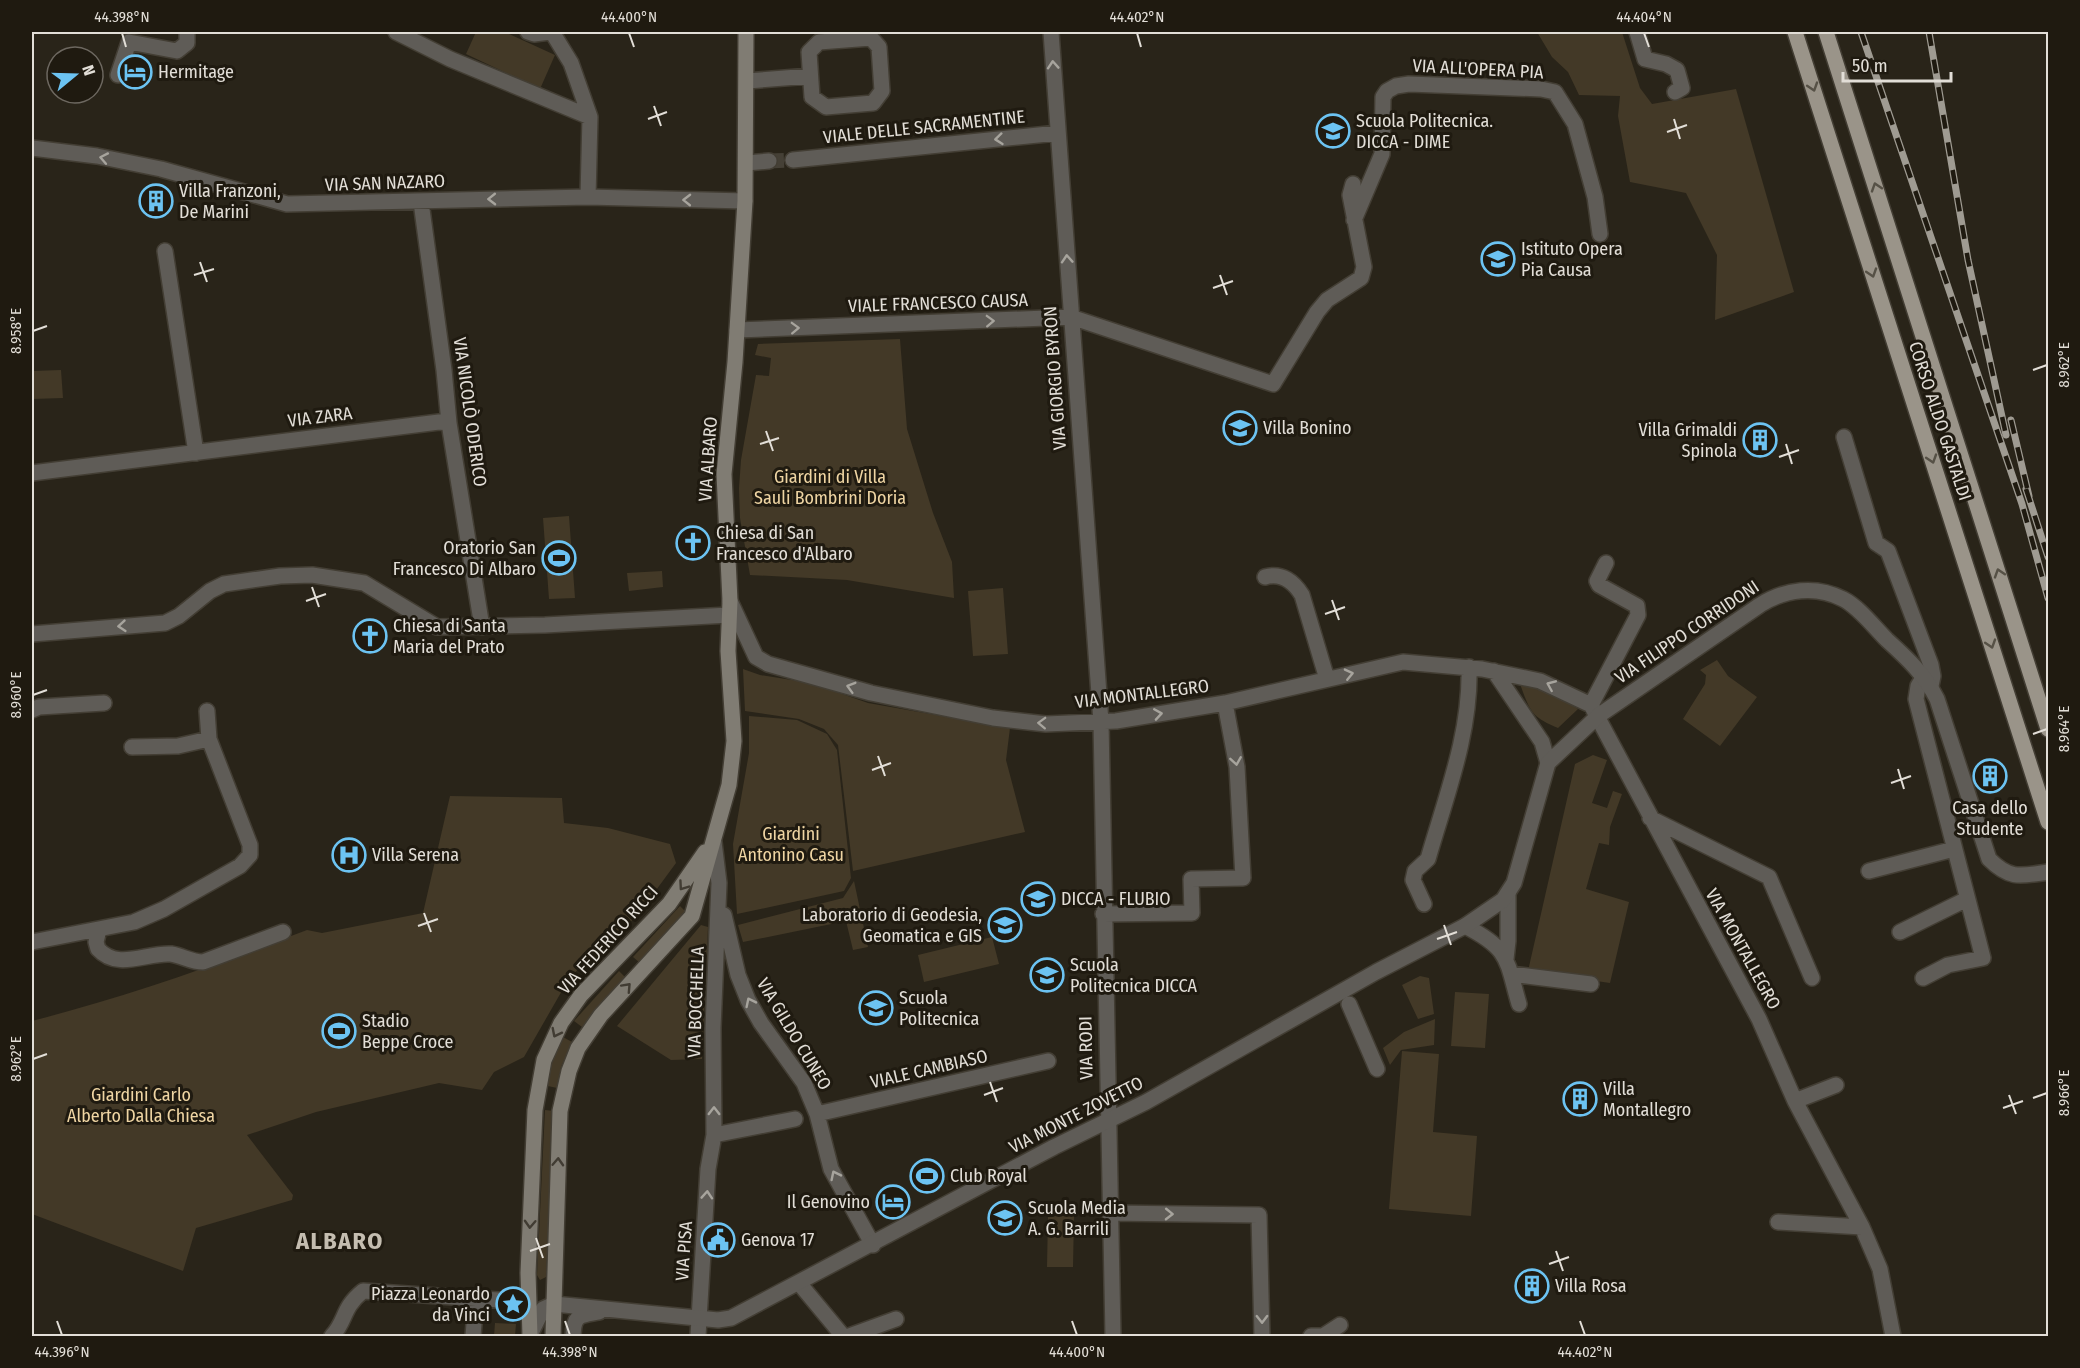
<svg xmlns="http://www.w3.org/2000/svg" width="2080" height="1368" font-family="'Fira Sans Condensed',sans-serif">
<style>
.green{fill:#433927}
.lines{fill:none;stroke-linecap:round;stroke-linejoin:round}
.minor-tunnel{stroke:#454036;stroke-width:15;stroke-dasharray:15 8;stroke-linecap:butt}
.minor-casing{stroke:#433e34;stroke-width:18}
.tertiary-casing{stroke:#433e34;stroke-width:18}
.secondary-casing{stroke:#433e34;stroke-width:18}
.primary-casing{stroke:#433e34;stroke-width:18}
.minor{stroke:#5f5c57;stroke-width:15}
.tertiary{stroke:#5f5c57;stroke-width:15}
.secondary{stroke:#807c73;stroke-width:15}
.primary{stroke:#9a9489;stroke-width:15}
.rail-casing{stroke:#9f9b92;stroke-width:7}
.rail{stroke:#1f1a10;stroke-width:4.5;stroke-dasharray:14;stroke-linecap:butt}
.oneway{stroke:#a7a49d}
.oneway2{stroke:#565146}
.oneway3{stroke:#413c33}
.ticks{fill:none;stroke:#e2ded7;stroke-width:2}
.labels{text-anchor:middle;stroke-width:6;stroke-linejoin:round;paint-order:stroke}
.street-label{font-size:18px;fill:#e2ded7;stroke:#1f1a10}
.poi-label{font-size:18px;fill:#e2ded7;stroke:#1f1a10;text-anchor:start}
.park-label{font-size:18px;fill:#efd5a3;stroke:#1f1a10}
.district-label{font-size:24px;font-weight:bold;letter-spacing:1.5px;fill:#c4bdb0;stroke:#1f1a10}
.neatline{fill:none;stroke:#e2ded7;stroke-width:2}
.ticks-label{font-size:15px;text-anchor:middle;fill:#e2ded7}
</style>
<rect width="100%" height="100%" fill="#292419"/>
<path class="green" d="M476 32H505L555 55 540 89 466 54Z
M1537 32H1622L1640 88 1652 104 1736 89 1794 292 1715 320 1717 255 1686 193 1630 182 1618 116 1620 96 1579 95 1568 72 1552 57Z
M900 339 907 429 933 513 952 562 954 598 847 580 750 575 740 518 739 488 741 460 756 375 769 376 771 358 755 355 758 344Z
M61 370 63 398 32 399V371Z
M569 516 575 598 549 599 543 518Z
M662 571 663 587 629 591 627 573Z
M1003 588 1008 654 973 656 968 591Z
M1717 660 1728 676 1757 697 1720 746 1683 719 1705 684 1706 675 1700 670Z
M743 669 760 675 811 683 868 703 1010 728 1006 760 1025 832 853 871 838 745 824 729 799 719 745 711Z
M1520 684 1552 693 1578 709 1558 728C1531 717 1530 711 1520 684Z
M749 716 797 720 827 734 837 750 851 878 844 891 737 914 733 844 749 753Z
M1593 755 1607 760 1592 803 1607 808 1613 791 1622 794 1610 827 1609 845 1599 843 1586 889 1629 902 1610 983 1528 971 1575 764Z
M450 796 562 798 564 823 608 828 670 844 676 863 637 916 584 962 567 982 524 1057 494 1072 482 1090 439 1083 316 1112 247 1135 293 1195 292 1200 196 1228 183 1271 32 1214V1021C126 997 216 965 307 930L322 933 423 913Z
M854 881 868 947 853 950 846 921 743 942 738 925 843 898Z
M680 906 685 911 640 963 633 957Z
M701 925 708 927 702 1059 671 1060 617 1026Z
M992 937 999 964 924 982 918 955Z
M619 971 625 977 582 1027 574 1021Z
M1420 976 1429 978 1434 1014 1418 1019 1402 985Z
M1455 992 1489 994 1485 1048 1451 1046Z
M1435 1019 1434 1045 1401 1050 1390 1065 1383 1048 1404 1032Z
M563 1037 572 1042 561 1067 557 1088 548 1086 551 1064Z
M1402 1051 1439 1054 1433 1132 1477 1136 1471 1216 1389 1209Z
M545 1110 554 1111 546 1277 540 1280 537 1275Z
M1048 1216H1074L1073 1267H1047Z
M495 1323 516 1324 515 1336H494Z"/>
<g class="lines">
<path class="minor-tunnel" d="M769 161 793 160"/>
<g class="minor-casing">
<path id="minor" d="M396 32 450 59 590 117
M528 32 534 34 550 32
M552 32 571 63 590 117 588 197
M1051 32 1101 722 1113 1336
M1637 32 1645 59 1666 64 1677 70 1682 88 1675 92
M871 38 879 47 882 91 873 103 826 107 812 97 809 52 819 42Z
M118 75 129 42 177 51 187 43V32
M747 81 810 76
M32 148 97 156 161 169 287 204 588 197 745 201
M793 160 1058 133
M746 163 769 161
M421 202 444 370 449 423 482 627
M1354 220 1382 154 1383 97 1387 91 1396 86 1409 84 1541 89 1555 92 1575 124 1595 197 1600 234
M165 251 196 453
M737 330 1071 317 1273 384 1317 312 1327 300 1361 278 1364 267 1350 195 1353 184
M1844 437 1876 543 1888 551 1931 665 1933 676 1931 686
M32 473 439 422 449 423
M1265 577C1282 572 1294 582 1302 595L1327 679
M730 601 756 657 768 664 871 693 993 718 1046 724 1116 721 1225 703 1403 662 1482 669 1540 681 1591 705 1759 1019 1795 1101 1862 1227 1880 1269 1893 1336
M32 634 165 623 179 616 210 591 224 584 280 576 312 575 364 583 437 627 545 625 729 615
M1494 671 1542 742 1548 763
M1591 705 1638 615 1637 606 1599 585 1597 581 1606 563
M32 710 39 707 104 703
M207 711 209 739
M1650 818 1769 877 1812 978
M1869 871 1954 849
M1424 904 1413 880 1415 871 1428 859C1446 796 1471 733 1469 667
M1103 914 1192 913 1191 879 1243 878 1237 767 1225 703
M724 915 738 975 748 1000 761 1023 804 1083 817 1114 831 1169 873 1245
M1465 926C1510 949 1506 959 1519 1004
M99 930 96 942 98 949C118 971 147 952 171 954 183 956 191 962 203 962L283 932
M1900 932 1967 899
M32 942 134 922 164 909 240 866 250 855V845L209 739 178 746 132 747
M1506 959 1508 941V893
M1511 974 1591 984
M1923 978 1948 965 1983 958 1916 699 1918 686 1924 676
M1349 1004 1377 1069
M1795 1101 1836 1085
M817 1114 1048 1061
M714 1135 795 1119
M1110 1213 1259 1215 1262 1336
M1778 1222 1862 1227
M799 1283 843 1336
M332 1336C347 1320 341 1309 363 1291L528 1302
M473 1336 476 1299
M698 1336 708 1169 714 1135 713 1028 719 883 714 842
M849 1336 896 1319
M1311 1336H1323L1340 1325"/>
</g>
<g class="tertiary-casing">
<path id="tertiary" d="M530 1335 543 1309 554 1304 718 1320 731 1318 1054 1147 1146 1102 1376 972 1465 926 1503 900 1514 883 1548 763 1598 716 1760 605C1785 589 1816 585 1843 599 1859 607 1874 627 1887 640 1907 658 1925 675 1937 699L1989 859C2010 880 2021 876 2048 872
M573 1336C574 1314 579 1316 599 1312"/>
</g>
<g class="secondary-casing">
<path id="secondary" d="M530 1336 528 1273 535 1110 544 1060 561 1023 581 995 669 904 705 852
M553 1336 560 1111 569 1071 578 1048 601 1015 692 916 729 785 734 741 728 651 730 601 724 474 735 362 745 201 746 32"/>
</g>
<g class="primary-casing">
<path id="primary" d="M1795 32 2048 822
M1826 32 2048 729"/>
</g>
<use href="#minor" class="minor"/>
<use href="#tertiary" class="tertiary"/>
<use href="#secondary" class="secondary"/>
<use href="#primary" class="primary"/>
<g class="rail-casing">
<path id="rail" d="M1861 32 2022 504 2048 598
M1929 32 1968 260 2006 435
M2011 420 2029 496
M2026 489 2048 557"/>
</g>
<use href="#rail" class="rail"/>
</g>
<defs><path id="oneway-chevron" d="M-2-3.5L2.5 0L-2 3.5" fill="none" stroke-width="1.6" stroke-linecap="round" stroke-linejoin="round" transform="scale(1.5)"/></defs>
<g class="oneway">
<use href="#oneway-chevron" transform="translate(1053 65) rotate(-94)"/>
<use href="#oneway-chevron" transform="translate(999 139) rotate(174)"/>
<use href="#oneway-chevron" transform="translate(104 158) rotate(-169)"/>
<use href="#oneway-chevron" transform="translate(492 199) rotate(179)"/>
<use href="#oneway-chevron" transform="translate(687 200) rotate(-179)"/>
<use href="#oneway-chevron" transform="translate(1067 259) rotate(-94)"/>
<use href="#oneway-chevron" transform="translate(990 321) rotate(-2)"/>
<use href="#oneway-chevron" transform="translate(795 328) rotate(-2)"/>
<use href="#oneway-chevron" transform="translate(122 626) rotate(175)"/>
<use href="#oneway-chevron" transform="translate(1349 674) rotate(-13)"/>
<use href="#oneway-chevron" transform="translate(1551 685) rotate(-157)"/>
<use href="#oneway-chevron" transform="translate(851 687) rotate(-164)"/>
<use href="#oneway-chevron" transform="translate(1158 714) rotate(-9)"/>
<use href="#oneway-chevron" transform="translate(1042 723) rotate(-178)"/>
<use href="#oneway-chevron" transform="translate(1236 761) rotate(81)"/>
<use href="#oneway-chevron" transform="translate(750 1002) rotate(-116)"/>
<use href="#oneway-chevron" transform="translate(714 1111) rotate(-90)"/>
<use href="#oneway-chevron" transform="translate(835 1175) rotate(-116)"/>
<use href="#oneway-chevron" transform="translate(707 1195) rotate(-86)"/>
<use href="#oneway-chevron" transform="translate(1169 1214) rotate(1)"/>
<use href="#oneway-chevron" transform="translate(1262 1319) rotate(89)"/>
</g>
<g class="oneway2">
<use href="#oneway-chevron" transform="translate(1813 87) rotate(72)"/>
<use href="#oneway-chevron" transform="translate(1876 187) rotate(-108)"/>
<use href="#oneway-chevron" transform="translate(1872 273) rotate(72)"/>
<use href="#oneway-chevron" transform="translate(1932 459) rotate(72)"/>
<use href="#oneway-chevron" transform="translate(1999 573) rotate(-108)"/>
<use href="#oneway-chevron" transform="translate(1991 644) rotate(72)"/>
</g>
<g class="oneway3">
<use href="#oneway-chevron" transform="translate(683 886) rotate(125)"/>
<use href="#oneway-chevron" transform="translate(627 987) rotate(-47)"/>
<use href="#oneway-chevron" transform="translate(556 1033) rotate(117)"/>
<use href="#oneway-chevron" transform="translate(558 1162) rotate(-87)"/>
<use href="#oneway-chevron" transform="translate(530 1224) rotate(93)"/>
</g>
<path class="ticks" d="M122 33 126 47M629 33 634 47M1137 33 1141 47M1644 33 1649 47M654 106 661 126M648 119 667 112M1674 119 1680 139M1667 132 1687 125M200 262 207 282M194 275 214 269M1220 275 1227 295M1213 288 1233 281M33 331 47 326M2033 370 2047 365M766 431 773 451M760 444 779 438M1786 444 1792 464M1779 457 1799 450M312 587 319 607M1332 600 1339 620M306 601 326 594M1325 614 1345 607M33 695 47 690M2033 734 2047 729M878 756 885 776M1898 769 1904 789M872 770 891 763M1891 783 1911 776M424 913 431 932M1444 925 1451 945M418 926 438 919M1437 939 1457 932M33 1059 47 1054M990 1082 997 1102M984 1095 1003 1088M2009 1095 2016 1114M2033 1098 2047 1093M2003 1108 2023 1101M536 1238 543 1258M530 1251 550 1244M1556 1251 1563 1271M1549 1264 1569 1257M57 1321 62 1335M565 1321 570 1335M1072 1321 1077 1335M1580 1321 1585 1335"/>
<defs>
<g id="hotel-ring" transform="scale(1.725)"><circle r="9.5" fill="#1f1a10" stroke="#6cc3f2" stroke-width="1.5"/><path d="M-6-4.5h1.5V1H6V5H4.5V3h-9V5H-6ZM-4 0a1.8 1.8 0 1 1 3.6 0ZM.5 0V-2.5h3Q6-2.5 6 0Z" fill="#6cc3f2"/></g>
<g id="university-ring" transform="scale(1.725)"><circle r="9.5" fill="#1f1a10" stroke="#6cc3f2" stroke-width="1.5"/><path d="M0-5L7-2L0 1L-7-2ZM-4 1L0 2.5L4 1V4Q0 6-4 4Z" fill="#6cc3f2"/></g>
<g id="building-ring" transform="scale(1.725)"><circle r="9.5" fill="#1f1a10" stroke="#6cc3f2" stroke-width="1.5"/><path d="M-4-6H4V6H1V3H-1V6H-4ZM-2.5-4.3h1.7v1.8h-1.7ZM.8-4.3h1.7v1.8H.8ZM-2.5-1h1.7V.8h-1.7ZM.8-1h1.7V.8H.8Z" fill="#6cc3f2"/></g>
<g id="school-ring" transform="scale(1.725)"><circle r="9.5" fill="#1f1a10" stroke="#6cc3f2" stroke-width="1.5"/><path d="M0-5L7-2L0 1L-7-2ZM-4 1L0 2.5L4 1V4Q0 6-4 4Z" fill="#6cc3f2"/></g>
<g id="church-ring" transform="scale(1.725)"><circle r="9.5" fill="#1f1a10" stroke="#6cc3f2" stroke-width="1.5"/><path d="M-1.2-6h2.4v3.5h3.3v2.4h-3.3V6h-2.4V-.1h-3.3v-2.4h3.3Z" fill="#6cc3f2"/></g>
<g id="stadium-ring" transform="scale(1.725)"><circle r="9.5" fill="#1f1a10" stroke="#6cc3f2" stroke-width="1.5"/><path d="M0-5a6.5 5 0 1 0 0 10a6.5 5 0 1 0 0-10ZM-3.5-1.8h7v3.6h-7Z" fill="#6cc3f2"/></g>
<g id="hospital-ring" transform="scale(1.725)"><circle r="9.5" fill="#1f1a10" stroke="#6cc3f2" stroke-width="1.5"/><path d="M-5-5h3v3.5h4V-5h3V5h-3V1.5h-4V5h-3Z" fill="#6cc3f2"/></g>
<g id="civic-ring" transform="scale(1.725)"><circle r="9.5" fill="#1f1a10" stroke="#6cc3f2" stroke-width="1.5"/><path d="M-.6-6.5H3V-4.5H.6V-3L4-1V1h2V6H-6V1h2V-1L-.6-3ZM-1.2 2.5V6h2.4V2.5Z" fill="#6cc3f2"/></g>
<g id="sight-ring" transform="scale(1.725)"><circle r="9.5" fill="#1f1a10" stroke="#6cc3f2" stroke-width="1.5"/><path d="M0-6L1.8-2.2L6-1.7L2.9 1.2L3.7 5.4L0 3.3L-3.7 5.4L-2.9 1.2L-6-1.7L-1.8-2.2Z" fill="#6cc3f2"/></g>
</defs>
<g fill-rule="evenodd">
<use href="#hotel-ring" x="135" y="72"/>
<use href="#university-ring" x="1333" y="131"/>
<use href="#building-ring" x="156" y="201"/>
<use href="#school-ring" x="1498" y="259"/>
<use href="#university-ring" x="1240" y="428"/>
<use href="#building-ring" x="1760" y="440"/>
<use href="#church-ring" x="693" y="543"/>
<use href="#stadium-ring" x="559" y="558"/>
<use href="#church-ring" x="370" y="636"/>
<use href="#building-ring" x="1990" y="776"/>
<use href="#hospital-ring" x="349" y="855"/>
<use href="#university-ring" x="1038" y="899"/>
<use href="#university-ring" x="1005" y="925"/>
<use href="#university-ring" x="1047" y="975"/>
<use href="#university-ring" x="876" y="1008"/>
<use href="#stadium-ring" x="339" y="1031"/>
<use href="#building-ring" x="1580" y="1099"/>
<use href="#stadium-ring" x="927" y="1176"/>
<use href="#hotel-ring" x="893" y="1202"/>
<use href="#school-ring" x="1005" y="1218"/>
<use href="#civic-ring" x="718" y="1240"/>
<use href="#building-ring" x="1532" y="1286"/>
<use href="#sight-ring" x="513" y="1304"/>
</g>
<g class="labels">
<g class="street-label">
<text transform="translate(1478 69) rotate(3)" y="6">VIA ALL'OPERA PIA</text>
<text transform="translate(924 127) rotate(-6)" y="6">VIALE DELLE SACRAMENTINE</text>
<text transform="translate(385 183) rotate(-2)" y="6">VIA SAN NAZARO</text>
<text transform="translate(938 303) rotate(-2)" y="6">VIALE FRANCESCO CAUSA</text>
<text transform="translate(1055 378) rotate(-94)" y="6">VIA GIORGIO BYRON</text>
<text transform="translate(470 412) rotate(82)" y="6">VIA NICOLÒ ODERICO</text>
<text transform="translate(320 417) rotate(-7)" y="6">VIA ZARA</text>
<text transform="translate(1940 421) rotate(72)" y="6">CORSO ALDO GASTALDI</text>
<text transform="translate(708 459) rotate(-86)" y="6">VIA ALBARO</text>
<text transform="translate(1687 632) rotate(-34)" y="6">VIA FILIPPO CORRIDONI</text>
<text transform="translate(1142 694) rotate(-7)" y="6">VIA MONTALLEGRO</text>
<text transform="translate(608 940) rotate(-48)" y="6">VIA FEDERICO RICCI</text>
<text transform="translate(1743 949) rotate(61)" y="6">VIA MONTALLEGRO</text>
<text transform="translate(696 1002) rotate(-88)" y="6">VIA BOCCHELLA</text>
<text transform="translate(794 1034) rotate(59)" y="6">VIA GILDO CUNEO</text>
<text transform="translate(1086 1048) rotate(-91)" y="6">VIA RODI</text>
<text transform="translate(929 1069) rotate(-13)" y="6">VIALE CAMBIASO</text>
<text transform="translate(1076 1115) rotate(-27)" y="6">VIA MONTE ZOVETTO</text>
<text transform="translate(684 1251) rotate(-86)" y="6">VIA PISA</text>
</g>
<g class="poi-label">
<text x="158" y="78">Hermitage</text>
<text x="1356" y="127">Scuola Politecnica.<tspan x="1356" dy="21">DICCA - DIME</tspan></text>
<text x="179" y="197">Villa Franzoni,<tspan x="179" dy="21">De Marini</tspan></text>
<text x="1521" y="255">Istituto Opera<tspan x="1521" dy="21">Pia Causa</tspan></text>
<text x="1263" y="434">Villa Bonino</text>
<text x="1737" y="436" text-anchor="end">Villa Grimaldi<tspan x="1737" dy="21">Spinola</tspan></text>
<text x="716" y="539">Chiesa di San<tspan x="716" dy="21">Francesco d'Albaro</tspan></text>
<text x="536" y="554" text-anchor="end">Oratorio San<tspan x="536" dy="21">Francesco Di Albaro</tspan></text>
<text x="393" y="632">Chiesa di Santa<tspan x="393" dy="21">Maria del Prato</tspan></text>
<text x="1990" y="814" text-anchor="middle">Casa dello<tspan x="1990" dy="21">Studente</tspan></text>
<text x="372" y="861">Villa Serena</text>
<text x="1061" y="905">DICCA - FLUBIO</text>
<text x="982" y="921" text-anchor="end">Laboratorio di Geodesia,<tspan x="982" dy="21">Geomatica e GIS</tspan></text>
<text x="1070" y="971">Scuola<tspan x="1070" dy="21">Politecnica DICCA</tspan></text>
<text x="899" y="1004">Scuola<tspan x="899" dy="21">Politecnica</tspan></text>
<text x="362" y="1027">Stadio<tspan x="362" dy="21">Beppe Croce</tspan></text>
<text x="1603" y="1095">Villa<tspan x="1603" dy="21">Montallegro</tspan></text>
<text x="950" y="1182">Club Royal</text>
<text x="870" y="1208" text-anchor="end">Il Genovino</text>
<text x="1028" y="1214">Scuola Media<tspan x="1028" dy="21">A. G. Barrili</tspan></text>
<text x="741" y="1246">Genova 17</text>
<text x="1555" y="1292">Villa Rosa</text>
<text x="490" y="1300" text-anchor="end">Piazza Leonardo<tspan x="490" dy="21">da Vinci</tspan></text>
</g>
<g class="park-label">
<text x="830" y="483">Giardini di Villa<tspan x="830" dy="21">Sauli Bombrini Doria</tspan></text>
<text x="791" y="840">Giardini<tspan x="791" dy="21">Antonino Casu</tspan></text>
<text x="141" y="1101">Giardini Carlo<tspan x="141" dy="21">Alberto Dalla Chiesa</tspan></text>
</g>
<g class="district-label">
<text x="340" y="1249">ALBARO</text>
</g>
</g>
<rect width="2080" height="1368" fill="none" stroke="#1f1a10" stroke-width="66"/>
<g transform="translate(75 75) rotate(71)"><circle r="28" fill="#1f1a10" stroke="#6d6860" stroke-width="1.5"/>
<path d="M0-4.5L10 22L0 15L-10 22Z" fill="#6cc3f2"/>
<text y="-9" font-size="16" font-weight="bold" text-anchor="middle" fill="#e2ded7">N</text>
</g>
<path d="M1843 72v9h108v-9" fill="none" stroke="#e2ded7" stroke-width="3"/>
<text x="1852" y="72" font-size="18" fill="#e2ded7" stroke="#1f1a10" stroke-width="4.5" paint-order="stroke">50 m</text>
<rect x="33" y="33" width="2014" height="1302" class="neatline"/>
<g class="ticks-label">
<text x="122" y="22">44.398°N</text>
<text x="629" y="22">44.400°N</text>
<text x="1137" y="22">44.402°N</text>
<text x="1644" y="22">44.404°N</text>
<text transform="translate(16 331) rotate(-90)" y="5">8.958°E</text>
<text transform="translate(2064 365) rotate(-90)" y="5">8.962°E</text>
<text transform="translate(16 695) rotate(-90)" y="5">8.960°E</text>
<text transform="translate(2064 729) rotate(-90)" y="5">8.964°E</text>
<text transform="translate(16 1059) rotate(-90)" y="5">8.962°E</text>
<text transform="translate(2064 1093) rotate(-90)" y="5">8.966°E</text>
<text x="62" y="1357">44.396°N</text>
<text x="570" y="1357">44.398°N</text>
<text x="1077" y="1357">44.400°N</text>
<text x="1585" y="1357">44.402°N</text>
</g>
</svg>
